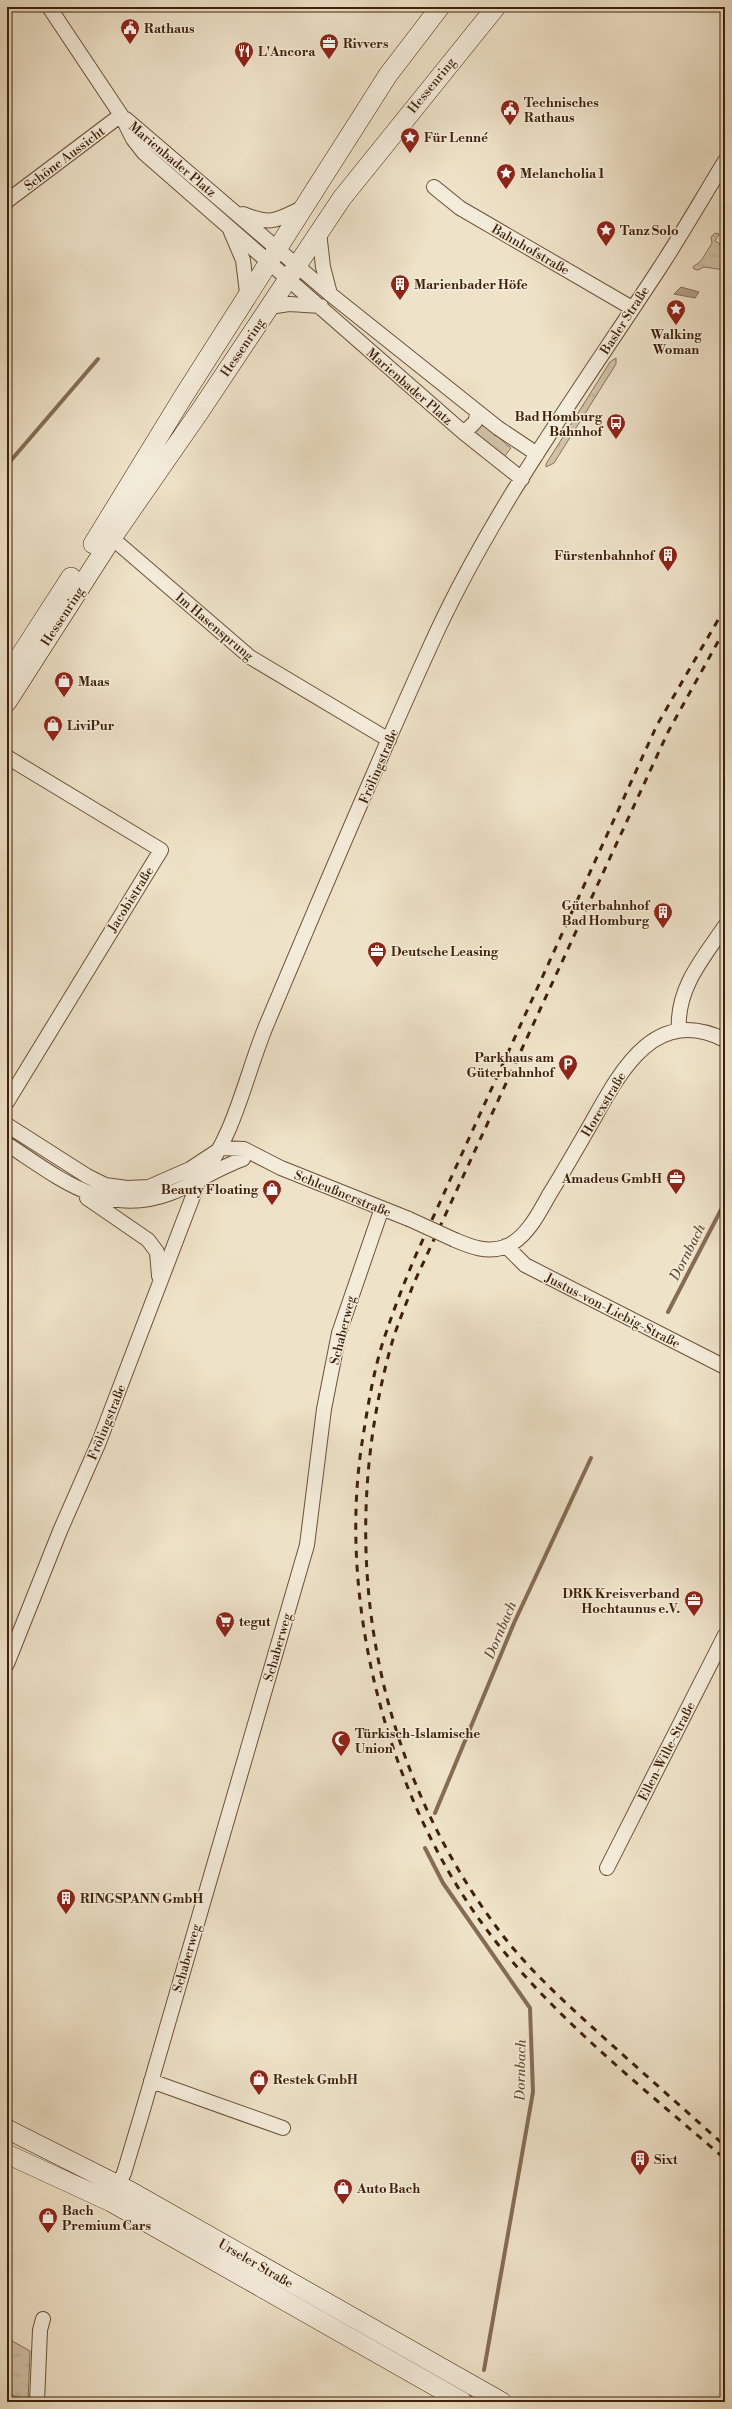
<svg xmlns="http://www.w3.org/2000/svg" width="732" height="2409" font-family="'Libre Bodoni',serif">
<style>
.grass{fill:url(#grass-tufts);stroke:#887158}
.water{fill:#b2a087;stroke:#846d54}
.lines{fill:none;stroke-linecap:round;stroke-linejoin:round}
.stream{stroke:#846d54;stroke-width:4}
.street-casing{stroke:#6b5138;stroke-width:16}
.secondary-casing{stroke:#3f2108;stroke-width:20}
.street{stroke:#f4ecdb;stroke-width:14}
.secondary{stroke:#f4ecdb;stroke-width:19}
.rail{stroke:#3f2108;stroke-width:3;stroke-dasharray:7 7;stroke-linecap:butt}
.street-bridge-casing{stroke:#6b5138;stroke-width:16;stroke-linecap:butt}
.street-bridge{stroke:#f4ecdb;stroke-width:14}
.labels{text-anchor:middle;stroke-width:3;stroke-linejoin:round;paint-order:stroke}
.poi-label{font-size:13px;font-weight:bold;fill:#3f2108;stroke:#f4ecdb;text-anchor:start}
.street-label{font-size:13px;fill:#3f2108;stroke:#f4ecdb}
.water-label{font-size:14px;font-style:italic;fill:#674d34;stroke:#f4ecdb}
</style>
<defs>
<pattern id="grass-tufts" width="24" height="20" patternUnits="userSpaceOnUse"><rect width="24" height="20" fill="#d0c1a7"/><path d="M3 7l-1-3M5 7V3M7 7l1-3M15 17l-1-3M17 17v-4M19 17l1-3" fill="none" stroke="#b4a68e"/></pattern>
</defs>
<rect width="100%" height="100%" fill="#eee2c8"/>
<filter id="stains"><feTurbulence type="fractalNoise" baseFrequency=".005" numOctaves="4"/><feColorMatrix values="0 0 0 0 .2 0 0 0 0 .09 0 0 0 0 .02 0 0 0 .5 -.17"/></filter>
<radialGradient id="worn" r=".72"><stop offset=".6" stop-color="#630" stop-opacity="0"/><stop offset="1" stop-color="#630" stop-opacity=".3"/></radialGradient>
<path class="grass" d="M715 233 719 234 715 241 725 247V270L704 267 698 270 694 269 693 267 701 261 712 243 711 237Z
M616 358V364L554 463 546 467V464L610 362Z
M482 423 511 448 504 457 475 432Z
M7 2338 30 2351 28 2402 7 2393Z"/>
<path class="water" d="M681 287 699 292 695 298 674 294Z"/>
<g class="lines">
<path class="stream" d="M7 465 98 359
M668 1312 725 1202
M435 1813 514 1623 591 1458
M425 1848 443 1883 530 2008 533 2092 484 2370"/>
<g class="street-casing">
<path id="street" d="M49 7 121 115 133 139 144 153 464 433 522 479
M126 119 330 294 498 428 537 454
M434 187 460 208 632 308
M7 201 121 115
M243 214C273 226 276 220 304 207
M231 232 243 260 247 293
M319 232 323 267 330 294
M269 307 289 304 321 306
M464 433 475 422 478 413
M112 538 250 657 389 740
M7 757 161 850 7 1102
M679 1030C676 989 703 958 725 926
M7 1125 87 1176 105 1185 127 1188 149 1187 190 1169 222 1148 244 1149 281 1168 409 1219
M7 1144C59 1178 105 1218 171 1193 196 1183 218 1168 243 1159
M200 1179C236 1132 244 1080 266 1026 319 900 372 774 429 649 489 514 578 393 659 269 682 234 703 197 725 161
M87 1198 148 1240 157 1252 159 1276
M455 1240C471 1247 487 1253 505 1247 526 1239 539 1213 549 1195 564 1171 578 1146 592 1122 621 1070 655 1005 725 1040
M506 1246 525 1265 725 1367
M7 1664 60 1531 99 1442 203 1170
M607 1868 725 1635
M151 2081 283 2128
M114 2194 124 2173 142 2113 307 1545 324 1409 339 1333 382 1208
M37 2402 40 2330 43 2319"/>
</g>
<g class="secondary-casing">
<path id="secondary" d="M93 544 183 397 360 119 388 75 440 7
M7 676 71 577
M7 702 112 538 200 411 342 198 496 7
M7 2129 130 2191 502 2402
M7 2154 111 2202 463 2402"/>
</g>
<use href="#street" class="street"/>
<use href="#secondary" class="secondary"/>
<path class="rail" d="M725 608 657 725 415 1257C405 1281 395 1306 387 1330 374 1366 368 1405 362 1443 336 1611 393 1816 501 1948 565 2027 648 2092 725 2159
M725 629 668 732 413 1285C406 1305 397 1325 391 1346 334 1551 374 1768 504 1937 532 1973 568 2005 602 2036 643 2073 684 2109 725 2146"/>
<g class="street-bridge-casing">
<path id="street-bridge" d="M409 1219 455 1240"/>
</g>
<use href="#street-bridge" class="street-bridge"/>
</g>
<defs>
<g id="civic-pin" transform="scale(1)"><path d="M0 17L-7.5 6A9.5 9.5 0 1 1 7.5 6Z" fill="#8f2418" stroke="#f4ecdb"/><path d="M-.6-6.5H3V-4.5H.6V-3L4-1V1h2V6H-6V1h2V-1L-.6-3ZM-1.2 2.5V6h2.4V2.5Z" fill="#fff"/></g>
<g id="office-pin" transform="scale(1)"><path d="M0 17L-7.5 6A9.5 9.5 0 1 1 7.5 6Z" fill="#8f2418" stroke="#f4ecdb"/><path d="M-6-3h4V-5.5h4V-3h4V5H-6ZM-1-4.5V-3h2v-1.5ZM-6 0V1H6V0Z" fill="#fff"/></g>
<g id="restaurant-pin" transform="scale(1)"><path d="M0 17L-7.5 6A9.5 9.5 0 1 1 7.5 6Z" fill="#8f2418" stroke="#f4ecdb"/><path d="M-5-6h1v4h1v-4h1v4h1v-4h1v5L-1.5 .5V6h-2V.5L-5-1ZM5-6V6H3V1.5H1.5Q1.5-4 5-6Z" fill="#fff"/></g>
<g id="sight-pin" transform="scale(1)"><path d="M0 17L-7.5 6A9.5 9.5 0 1 1 7.5 6Z" fill="#8f2418" stroke="#f4ecdb"/><path d="M0-6L1.8-2.2L6-1.7L2.9 1.2L3.7 5.4L0 3.3L-3.7 5.4L-2.9 1.2L-6-1.7L-1.8-2.2Z" fill="#fff"/></g>
<g id="building-pin" transform="scale(1)"><path d="M0 17L-7.5 6A9.5 9.5 0 1 1 7.5 6Z" fill="#8f2418" stroke="#f4ecdb"/><path d="M-4-6H4V6H1V3H-1V6H-4ZM-2.5-4.3h1.7v1.8h-1.7ZM.8-4.3h1.7v1.8H.8ZM-2.5-1h1.7V.8h-1.7ZM.8-1h1.7V.8H.8Z" fill="#fff"/></g>
<g id="bus-pin" transform="scale(1)"><path d="M0 17L-7.5 6A9.5 9.5 0 1 1 7.5 6Z" fill="#8f2418" stroke="#f4ecdb"/><path d="M-5-6H5V4H4V6H2V4H-2V6H-4V4H-5ZM-3.5-4V0h7V-4ZM-3.5 1.2v1.5H-2V1.2ZM2 1.2v1.5H3.5V1.2Z" fill="#fff"/></g>
<g id="shop-pin" transform="scale(1)"><path d="M0 17L-7.5 6A9.5 9.5 0 1 1 7.5 6Z" fill="#8f2418" stroke="#f4ecdb"/><path d="M-5-2.5h2.3a2.7 3.5 0 0 1 5.4 0H5L5.5 6h-11ZM-1.5-2.5h3a1.5 2.3 0 0 0-3 0Z" fill="#fff"/></g>
<g id="parking-pin" transform="scale(1)"><path d="M0 17L-7.5 6A9.5 9.5 0 1 1 7.5 6Z" fill="#8f2418" stroke="#f4ecdb"/><path d="M-3.5-5.5H1a3.5 3.5 0 0 1 0 7H-1V5.5H-3.5ZM-1-3.4V-.6H.8a1.4 1.4 0 0 0 0-2.8Z" fill="#fff"/></g>
<g id="supermarket-pin" transform="scale(1)"><path d="M0 17L-7.5 6A9.5 9.5 0 1 1 7.5 6Z" fill="#8f2418" stroke="#f4ecdb"/><path d="M-6-5.5h2.5l.6 2H6L4.5 2H-2.5L-4.4-4H-6ZM-1.5 3.2a1.3 1.3 0 1 0 .1 0ZM3 3.2a1.3 1.3 0 1 0 .1 0Z" fill="#fff"/></g>
<g id="mosque-pin" transform="scale(1)"><path d="M0 17L-7.5 6A9.5 9.5 0 1 1 7.5 6Z" fill="#8f2418" stroke="#f4ecdb"/><path d="M3.5-4.9A6 6 0 1 0 3.5 4.9A5 5 0 1 1 3.5-4.9Z" fill="#fff"/></g>
</defs>
<g fill-rule="evenodd">
<use href="#civic-pin" x="130" y="28"/>
<use href="#office-pin" x="329" y="43"/>
<use href="#restaurant-pin" x="244" y="51"/>
<use href="#civic-pin" x="510" y="109"/>
<use href="#sight-pin" x="410" y="137"/>
<use href="#sight-pin" x="506" y="173"/>
<use href="#sight-pin" x="606" y="230"/>
<use href="#building-pin" x="400" y="284"/>
<use href="#sight-pin" x="676" y="309"/>
<use href="#bus-pin" x="616" y="423"/>
<use href="#building-pin" x="668" y="555"/>
<use href="#shop-pin" x="64" y="681"/>
<use href="#shop-pin" x="53" y="725"/>
<use href="#building-pin" x="663" y="912"/>
<use href="#office-pin" x="377" y="951"/>
<use href="#parking-pin" x="568" y="1064"/>
<use href="#office-pin" x="676" y="1178"/>
<use href="#shop-pin" x="272" y="1189"/>
<use href="#office-pin" x="694" y="1600"/>
<use href="#supermarket-pin" x="225" y="1621"/>
<use href="#mosque-pin" x="341" y="1740"/>
<use href="#building-pin" x="66" y="1898"/>
<use href="#shop-pin" x="259" y="2079"/>
<use href="#building-pin" x="640" y="2159"/>
<use href="#shop-pin" x="343" y="2188"/>
<use href="#shop-pin" x="48" y="2217"/>
</g>
<g class="labels">
<g class="poi-label">
<text x="144" y="33">Rathaus</text>
<text x="343" y="48">Rivvers</text>
<text x="258" y="56">L'Ancora</text>
<text x="524" y="107">Technisches<tspan x="524" dy="15">Rathaus</tspan></text>
<text x="424" y="142">Für Lenné</text>
<text x="520" y="178">Melancholia 1</text>
<text x="620" y="235">Tanz Solo</text>
<text x="414" y="289">Marienbader Höfe</text>
<text x="676" y="339" text-anchor="middle">Walking<tspan x="676" dy="15">Woman</tspan></text>
<text x="602" y="421" text-anchor="end">Bad Homburg<tspan x="602" dy="15">Bahnhof</tspan></text>
<text x="654" y="560" text-anchor="end">Fürstenbahnhof</text>
<text x="78" y="686">Maas</text>
<text x="67" y="730">LiviPur</text>
<text x="649" y="910" text-anchor="end">Güterbahnhof<tspan x="649" dy="15">Bad Homburg</tspan></text>
<text x="391" y="956">Deutsche Leasing</text>
<text x="554" y="1062" text-anchor="end">Parkhaus am<tspan x="554" dy="15">Güterbahnhof</tspan></text>
<text x="662" y="1183" text-anchor="end">Amadeus GmbH</text>
<text x="258" y="1194" text-anchor="end">Beauty Floating</text>
<text x="680" y="1598" text-anchor="end">DRK Kreisverband<tspan x="680" dy="15">Hochtaunus e.V.</tspan></text>
<text x="239" y="1626">tegut</text>
<text x="355" y="1738">Türkisch-Islamische<tspan x="355" dy="15">Union</tspan></text>
<text x="80" y="1903">RINGSPANN GmbH</text>
<text x="273" y="2084">Restek GmbH</text>
<text x="654" y="2164">Sixt</text>
<text x="357" y="2193">Auto Bach</text>
<text x="62" y="2215">Bach<tspan x="62" dy="15">Premium Cars</tspan></text>
</g>
<g class="street-label">
<text transform="translate(431 85) rotate(-51)" y="5">Hessenring</text>
<text transform="translate(64 158) rotate(-37)" y="5">Schöne Aussicht</text>
<text transform="translate(173 159) rotate(40)" y="5">Marienbader Platz</text>
<text transform="translate(531 249) rotate(30)" y="5">Bahnhofstraße</text>
<text transform="translate(624 320) rotate(-57)" y="5">Basler Straße</text>
<text transform="translate(242 347) rotate(-56)" y="5">Hessenring</text>
<text transform="translate(410 386) rotate(41)" y="5">Marienbader Platz</text>
<text transform="translate(62 616) rotate(-57)" y="5">Hessenring</text>
<text transform="translate(215 626) rotate(40)" y="5">Im Hasensprung</text>
<text transform="translate(378 766) rotate(-67)" y="5">Frölingstraße</text>
<text transform="translate(130 899) rotate(-58)" y="5">Jacobistraße</text>
<text transform="translate(603 1104) rotate(-59)" y="5">Horexstraße</text>
<text transform="translate(343 1193) rotate(22)" y="5">Schleußnerstraße</text>
<text transform="translate(613 1310) rotate(27)" y="5">Justus-von-Liebig-Straße</text>
<text transform="translate(342 1330) rotate(-76)" y="5">Schaberweg</text>
<text transform="translate(106 1422) rotate(-68)" y="5">Frölingstraße</text>
<text transform="translate(277 1647) rotate(-74)" y="5">Schaberweg</text>
<text transform="translate(666 1751) rotate(-63)" y="5">Ellen-Wille-Straße</text>
<text transform="translate(186 1958) rotate(-74)" y="5">Schaberweg</text>
<text transform="translate(256 2263) rotate(30)" y="5">Urseler Straße</text>
</g>
<g class="water-label">
<text transform="translate(687 1252) rotate(-63)" y="5">Dornbach</text>
<text transform="translate(500 1630) rotate(-67)" y="5">Dornbach</text>
<text transform="translate(520 2070) rotate(-89)" y="5">Dornbach</text>
</g>
</g>
<rect width="732" height="2409" fill="none" stroke="#eee2c8" stroke-width="24"/>
<rect x="8" y="8" width="716" height="2393" fill="none" stroke="#3f2108" stroke-width="2"/>
<rect x="12" y="12" width="708" height="2385" fill="none" stroke="#3f2108"/>
<rect width="100%" height="100%" filter="url(#stains)"/>
<rect width="100%" height="100%" fill="url(#worn)"/>
</svg>
